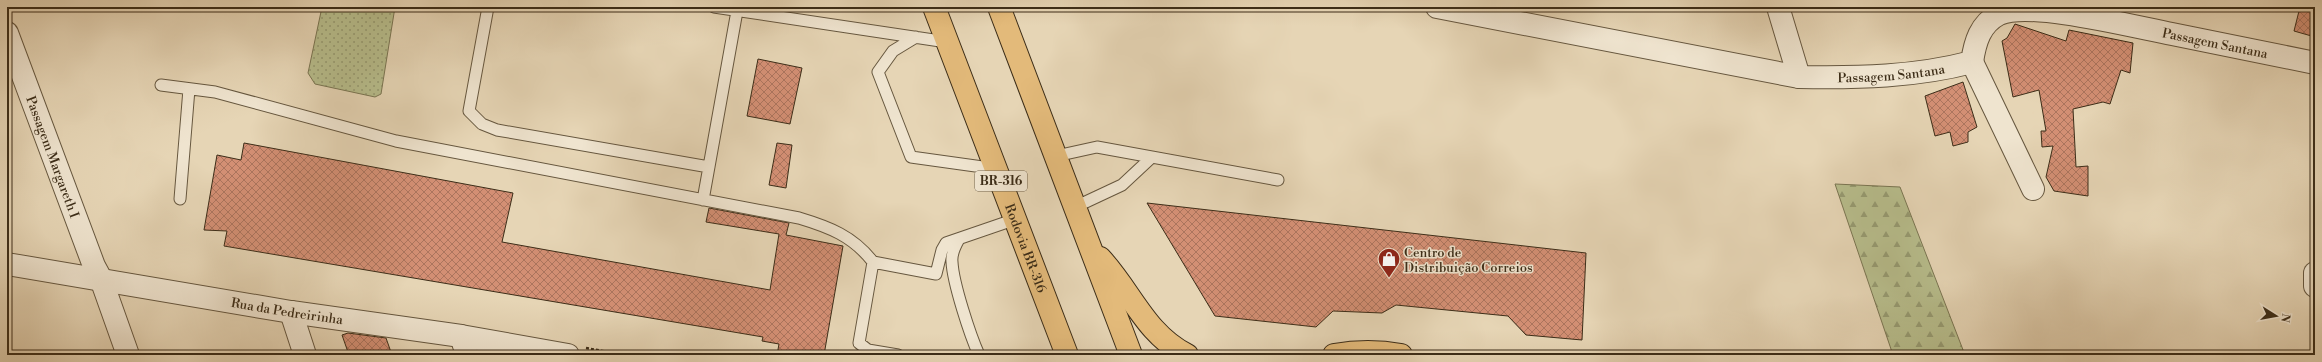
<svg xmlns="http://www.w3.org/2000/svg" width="2322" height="362" font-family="'Libre Bodoni',serif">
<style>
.grass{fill:url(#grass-dots);stroke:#7a7552}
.forest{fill:url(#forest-firs);stroke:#7a7552}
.building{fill:url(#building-cross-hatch);stroke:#3c2d18}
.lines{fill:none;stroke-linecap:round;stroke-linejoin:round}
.service-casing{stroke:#66573f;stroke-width:13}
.minor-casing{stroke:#66573f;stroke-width:24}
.trunk-casing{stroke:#3c2d18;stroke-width:24}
.path{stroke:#3c2d18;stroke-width:2.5;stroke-dasharray:3 2;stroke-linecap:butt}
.service{stroke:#efe4cf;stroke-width:11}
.minor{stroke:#efe4cf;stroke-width:22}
.trunk{stroke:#e3ba7a;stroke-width:22}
.labels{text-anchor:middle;stroke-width:3;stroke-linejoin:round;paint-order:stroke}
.shield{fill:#efe4cf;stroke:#72644f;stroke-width:1}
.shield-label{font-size:12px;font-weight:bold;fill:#3c2d18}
.street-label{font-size:13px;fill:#3c2d18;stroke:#efe4cf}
.poi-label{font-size:13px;fill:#3c2d18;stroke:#efe4cf;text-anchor:start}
</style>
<defs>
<pattern id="grass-dots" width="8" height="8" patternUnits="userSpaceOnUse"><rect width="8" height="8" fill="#b7bd8c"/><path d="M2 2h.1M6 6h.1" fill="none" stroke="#969a71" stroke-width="1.8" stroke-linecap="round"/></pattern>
<pattern id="forest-firs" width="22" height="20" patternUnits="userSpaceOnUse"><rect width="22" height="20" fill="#b7bd8c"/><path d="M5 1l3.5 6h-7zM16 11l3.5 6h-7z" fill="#969a71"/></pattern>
<pattern id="building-cross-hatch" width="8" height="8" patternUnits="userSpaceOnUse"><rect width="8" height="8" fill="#d38f74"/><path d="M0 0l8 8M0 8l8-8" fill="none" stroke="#ac755e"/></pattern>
</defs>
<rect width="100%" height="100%" fill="#e6d5b5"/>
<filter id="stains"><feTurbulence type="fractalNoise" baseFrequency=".005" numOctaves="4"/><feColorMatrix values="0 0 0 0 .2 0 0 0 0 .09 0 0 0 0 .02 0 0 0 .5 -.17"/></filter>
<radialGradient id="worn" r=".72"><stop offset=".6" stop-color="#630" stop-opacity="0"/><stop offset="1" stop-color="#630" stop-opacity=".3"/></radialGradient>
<path class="grass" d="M322 7H395L381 94 375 97 315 84 308 73Z"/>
<path class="forest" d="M1835 184 1900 187 1965 355H1893Z"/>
<path class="building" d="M2300 7H2315V37L2294 31Z
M2015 24 2066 41 2069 30 2133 43 2130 73 2121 70 2110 104 2103 102 2073 109 2076 167 2088 166V196L2054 191 2046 177 2053 146 2042 147 2041 131H2046L2039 90 2013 97 2002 41 2007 38Z
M758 59 802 68 790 124 747 116Z
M1963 82 1977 127 1968 132V142L1953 146 1950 132 1935 136 1925 96Z
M244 143 513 193 502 242 770 290 779 234 706 222 709 208 789 223 786 235 843 246 824 355H777L779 344 762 341 763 337 224 246 227 231 204 230 217 155 241 160Z
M777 143 792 145 786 188 769 185Z
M1147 203 1586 253 1582 340 1526 335 1508 316 1396 305 1382 313 1333 311 1316 327 1215 316Z
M348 333 386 338 392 355H349L342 335Z"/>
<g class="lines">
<g class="service-casing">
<path id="service" d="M488 7 469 111 482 124 497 130 709 167
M714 7 947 42
M916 37 893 51 878 72 911 157 997 169
M161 85 215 92 396 141 799 218C829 227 853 236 873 262
M1056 156 1097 147 1278 180
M180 199 189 89
M703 200 737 11
M1075 207 1122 185 1152 157
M959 239C955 246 951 254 952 262 953 283 970 335 979 355
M898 355 868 350 859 343 873 262 936 274 942 250 946 243 1016 219"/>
</g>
<g class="minor-casing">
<g id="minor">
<path id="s1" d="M1437 7 1799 77C1858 78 1915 77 1972 62 1975 42 1980 24 1999 14 2030 0 2135 27 2172 34 2220 44 2267 53 2315 63"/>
<path d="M1778 7 1799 77"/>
<path id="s2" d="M7 33 94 266 101 279 128 355"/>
<path d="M1972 62 2033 189"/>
<path id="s3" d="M7 264 291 312 461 336 568 355"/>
<path d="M2315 273V286"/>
<path d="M291 312 305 355"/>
<path d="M461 336 467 355"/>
</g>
</g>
<g class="trunk-casing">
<g id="trunk">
<path id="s4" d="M934 7 1067 355"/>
<path d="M999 7 1131 355"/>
<path d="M1100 258C1131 291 1145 334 1187 355"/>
<path d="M1334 355C1356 351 1380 351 1401 355"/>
</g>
</g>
<path class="path" d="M586 348 625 355"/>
<use href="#service" class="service"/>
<use href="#minor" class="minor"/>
<use href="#trunk" class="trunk"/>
</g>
<defs>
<g id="shop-pin" transform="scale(1.15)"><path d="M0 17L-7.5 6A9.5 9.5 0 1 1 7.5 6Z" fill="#8f2418" stroke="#efe4cf"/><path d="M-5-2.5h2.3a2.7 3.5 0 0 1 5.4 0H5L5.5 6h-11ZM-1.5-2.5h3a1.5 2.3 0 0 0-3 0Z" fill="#fff"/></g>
</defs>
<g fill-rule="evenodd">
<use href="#shop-pin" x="1389" y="259"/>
</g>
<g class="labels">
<rect class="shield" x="975" y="171" width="52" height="20" rx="3"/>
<g class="shield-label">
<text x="1001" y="185">BR-316</text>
</g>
<g class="street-label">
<text dy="5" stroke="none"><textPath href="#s1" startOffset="820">Passagem Santana</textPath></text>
<text dy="5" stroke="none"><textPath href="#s1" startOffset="461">Passagem Santana</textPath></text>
<text dy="5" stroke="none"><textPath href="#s2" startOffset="132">Passagem Margareth I</textPath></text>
<text dy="5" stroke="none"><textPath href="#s4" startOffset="258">Rodovia BR-316</textPath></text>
<text dy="5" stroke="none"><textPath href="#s3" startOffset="284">Rua da Pedreirinha</textPath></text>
</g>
<g class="poi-label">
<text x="1404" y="257">Centro de<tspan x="1404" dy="15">Distribuição Correios</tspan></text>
</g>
</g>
<rect width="2322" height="362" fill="none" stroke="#e6d5b5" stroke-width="24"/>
<rect x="8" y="8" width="2306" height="346" fill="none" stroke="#3c2d18" stroke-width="2"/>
<rect x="12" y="12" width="2298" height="338" fill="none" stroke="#3c2d18"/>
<g transform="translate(2276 316) rotate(101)" stroke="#efe4cf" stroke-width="3" paint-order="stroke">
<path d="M0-3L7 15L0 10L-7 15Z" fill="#3c2d18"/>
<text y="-6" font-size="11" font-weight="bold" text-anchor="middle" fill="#3c2d18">N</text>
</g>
<rect width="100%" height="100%" filter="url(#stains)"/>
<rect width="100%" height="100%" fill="url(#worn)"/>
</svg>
